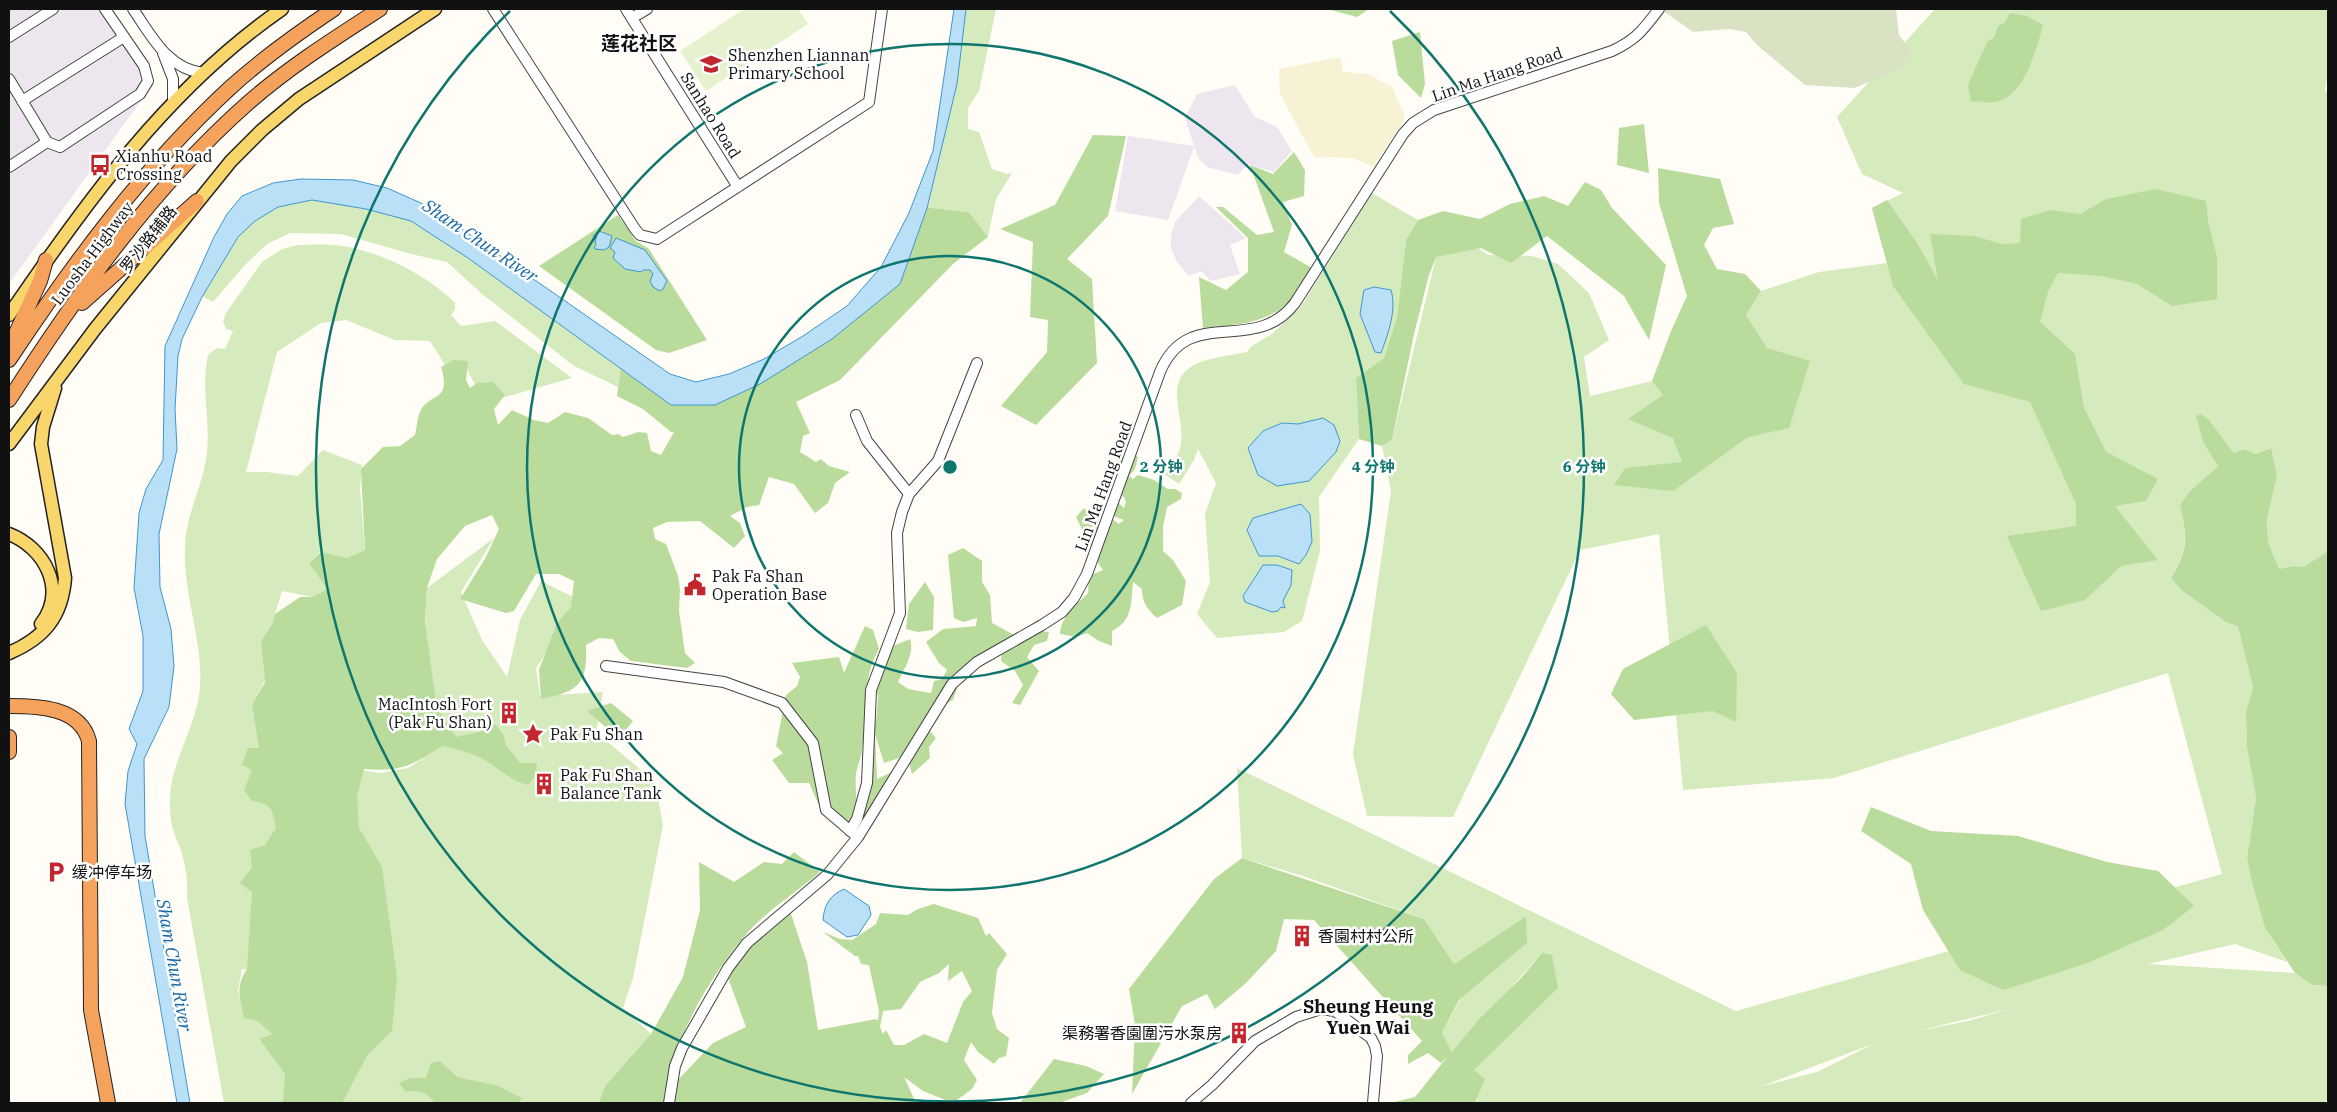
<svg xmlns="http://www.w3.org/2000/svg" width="2337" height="1112" font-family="'IBM Plex Serif','Noto Sans SC',serif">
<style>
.industrial{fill:#eee6ef}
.farmland{fill:#f6f3d4}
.green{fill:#d5ebbd;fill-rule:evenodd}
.forest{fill:#b9dc9c;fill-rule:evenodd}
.cemetery{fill:#d9e3c4}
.pitch{fill:#e6f2cf}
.water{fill:#b9e0f7;stroke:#3f96cf}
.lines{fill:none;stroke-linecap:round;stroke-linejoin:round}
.minor-casing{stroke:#444;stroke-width:12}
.major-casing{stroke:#222;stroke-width:15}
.highway-casing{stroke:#222;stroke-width:16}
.minor{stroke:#fff;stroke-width:10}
.major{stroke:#f9d66b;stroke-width:12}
.highway{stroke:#f5a25d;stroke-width:14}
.ring{fill:none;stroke:#0f766e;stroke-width:2.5}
.labels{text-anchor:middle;stroke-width:5;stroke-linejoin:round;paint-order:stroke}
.poi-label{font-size:16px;fill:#111;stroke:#fff;text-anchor:start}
.street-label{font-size:16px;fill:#111;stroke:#fff}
.water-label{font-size:18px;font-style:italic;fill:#1768a6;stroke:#fff}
.neighbourhood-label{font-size:18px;font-weight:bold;fill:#111;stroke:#fff}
.quarter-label{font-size:19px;font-weight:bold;fill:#111;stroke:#fff}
.centre{fill:#0f766e;stroke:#fff;stroke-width:2.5}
.ring-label{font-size:15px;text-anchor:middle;font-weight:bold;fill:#0f766e;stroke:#fff;stroke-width:5;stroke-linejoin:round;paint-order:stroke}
</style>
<rect width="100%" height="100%" fill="#fffdf5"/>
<path class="industrial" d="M9 9H111L149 65 153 84 9 284Z
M1235 85 1255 117 1277 127 1292 151 1274 172 1248 164 1238 175 1207 167 1199 159 1194 147 1168 220 1115 211 1128 136 1194 146 1185 118 1197 94Z
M1199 196 1246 238 1230 245 1240 274 1211 281 1201 271 1189 276 1177 262 1171 248V236L1175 222Z"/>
<path class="farmland" d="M1340 57 1343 72 1368 74 1392 87 1405 115 1403 122 1373 167 1353 158 1314 157 1280 94 1279 69Z"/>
<path class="green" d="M960 9H996L979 91 968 108V129L979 132 992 169 1007 174 1012 173 996 199 988 237 969 212 922 207Z
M1935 9H2328V74L2325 90 2328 93V551L2304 568 2291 566 2279 569 2268 542 2267 519 2277 476 2270 448 2256 454 2243 449 2234 453 2209 420 2204 444 2218 466 2189 492 2180 505C2187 535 2188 551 2171 578L2181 590 2226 622 2238 627 2253 687 2246 712 2247 748 2256 798 2247 858 2265 928 2287 962 2235 944 2148 964 2295 973 2312 985 2328 986V1099L2323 1103H1477V1074L1473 1070 1542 953 1452 1053 1442 1033 1462 996 1526 916 1454 964 1424 919 1303 876 1242 858 1237 768 1736 1011 2222 874 2168 673 1834 778 1683 790 1659 534 1580 550 1453 817 1367 816 1353 754 1391 491 1382 446 1392 440 1436 257 1474 245 1488 255 1532 256 1558 264 1589 293 1609 340 1584 357 1590 396 1652 381 1746 315 1761 291 1819 272 1887 263 1872 208 1903 193 1862 174 1837 117ZM2009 1009 1968 1021 1917 1031ZM1871 1045 1817 1072 1762 1086 1870 1045Z
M313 188 414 211 622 359 618 387 574 366 481 293 447 262 411 254 341 234 290 233 267 244 245 265 213 302 197 293 259 198Z
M1372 193 1418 220 1406 240 1397 317 1384 358 1356 378 1359 439 1319 497 1320 551 1302 621 1284 632 1217 638 1197 614 1210 582 1205 514 1216 483 1198 449 1194 460 1179 484 1164 474C1170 466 1178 457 1180 448 1188 420 1159 380 1198 363 1213 357 1232 355 1247 352L1250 347 1272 334 1300 308Z
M298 245C309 245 321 244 333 245 374 248 427 274 455 303V309L451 315 461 326 495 321 572 378 505 397 478 391 466 367 445 365 430 341 395 340 346 320 321 323 277 352 246 472H267L298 476 323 450 362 465 360 489 365 550 347 558 320 552 309 563 327 589 312 597 282 591 272 624 261 641 265 680 252 704 260 748 252 770 255 801 275 805 273 810 276 828 252 892 250 970 242 969 238 990 244 1018 257 1021 273 1035 259 1039 285 1074 284 1103H224L187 898C188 881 186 866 181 850 179 844 175 838 174 832 171 825 170 814 170 806 168 763 197 729 200 687 203 638 183 595 185 548 185 518 201 489 206 460 212 425 200 391 208 355L217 348 225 349 233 331 226 329 223 321 226 313 262 262 282 249Z
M494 538 461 592 482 640 507 677 520 620 541 581 575 598 570 619 536 668 540 696 603 692 596 732 655 782 663 825 633 978 623 1008 651 1034 605 1086 599 1103H342L361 859 347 768 380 773 408 768 443 746 425 627 427 588Z"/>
<path class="forest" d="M1327 9H1369L1357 17Z
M2010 13 2027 16 2043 25C2037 48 2025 93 1999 101 1991 104 1980 100 1971 102L1968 85 1987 42 1994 38 1998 26 2005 22Z
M1420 32 1425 84 1421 98 1398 75 1392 41Z
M1644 124 1649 173 1617 165 1619 128Z
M1093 135 1126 136 1108 216 1067 259 1092 279 1097 363 1036 425 1001 406 1047 352 1048 320 1030 317 1033 242 1000 229 1055 205Z
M1294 152 1305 170 1304 196 1283 202 1292 225 1284 252 1312 268C1305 279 1299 292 1290 301 1267 324 1235 325 1203 328L1199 277 1226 290 1248 272V238L1216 207H1223L1257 235 1274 232 1250 165 1273 174Z
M1658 168 1720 179 1734 224 1713 228 1704 245 1717 269 1745 274 1761 291 1746 315 1767 348 1810 361 1789 428 1748 437 1673 491 1614 485 1625 468 1682 462 1673 438 1628 419 1663 395 1652 381 1671 331 1687 296 1659 203Z
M1585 182 1601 190 1612 208 1666 265 1649 340 1624 296 1547 236 1511 263 1481 248 1436 257 1429 275 1414 334 1392 440 1382 446 1359 439 1356 378 1384 358 1397 317 1406 240 1418 220 1443 211 1480 219 1510 204 1544 196 1568 206Z
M2156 189 2206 201 2208 221 2217 257V299L2172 306 2137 284 2102 276 2058 273 2048 292 2040 322 2075 354 2084 408 2106 452 2158 479 2146 501 2115 506 2158 560 2121 566 2085 600 2041 611 2007 536 2076 526V504L2030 402 1964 384 1893 286 1872 208 1887 200 1919 246 1938 281 1930 234 1974 236 2002 244 2020 243 2021 219 2051 210 2080 214 2106 199Z
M922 207 969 212 988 237 953 264 840 380 796 402 810 433 803 436 800 452 816 462 821 459 829 466 850 472 835 483 828 503 815 513 794 484 769 477 759 505 747 507 730 516 740 523 745 536 734 548 700 521 667 522 653 528 655 539 666 544 678 576 680 589 679 611 685 653 695 663 687 668 631 661 620 652 613 639 599 638 586 645C588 684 578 692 541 699L539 670 557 623 571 607 574 581 559 574H536L514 611 506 613 460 599 486 557 499 529 492 515 465 526 437 559 427 588 425 623 437 707 456 737 479 732 495 724 503 734 506 745 520 763H537L536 775 528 785C509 781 495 764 477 756 466 751 454 749 443 746 410 766 402 772 364 769L357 796 359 828 382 867 397 977 392 1031 368 1054 342 1103H283L285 1074 259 1039 272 1034 257 1021 244 1018C240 998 235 987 247 969L252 892 240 883 252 868 250 850 265 845 276 828C272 809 272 804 252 801L244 790 252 770 242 765 248 748H259L252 704 265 682 261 641 272 624 275 614 300 597H312L327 589 309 563 321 552 347 558 365 550 361 469 383 447 400 446 415 435C417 428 417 418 420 412 430 391 452 403 441 367L454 360 468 361 466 380 470 388 477 383 493 382 505 395 494 409 498 425 512 410 534 420 548 423 565 412 588 418 612 435 618 434 623 437 638 432 647 433 651 451 661 455 674 432H671L643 409 617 396 622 359 719 394 895 276Z
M618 215 636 241 649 249 707 340 669 353 656 350 539 266Z
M2201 414 2209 420 2234 453 2243 449 2256 454 2271 448 2277 476 2267 519 2268 542 2279 569 2292 566 2304 567 2328 551V986L2312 985 2295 973 2265 928 2253 886 2247 858 2256 798 2247 748 2246 712 2253 687 2238 627 2226 622 2181 590 2171 578C2189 550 2187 536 2180 505L2189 492 2218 466 2204 444 2196 416Z
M1129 451 1138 457 1135 469 1129 476 1133 479 1138 475 1154 480 1168 489H1175L1182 493 1181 499 1167 507 1163 527V551L1173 560 1186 581 1182 605 1157 618C1147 609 1142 602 1142 589L1133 582C1131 602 1133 621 1112 631V646L1099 641 1087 633 1077 637 1060 634C1061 616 1076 606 1088 593L1089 576 1103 570C1091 555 1085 534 1076 517L1084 508 1098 524 1111 518 1119 524 1124 520 1113 516 1104 510 1108 499 1119 503 1124 508 1126 502 1124 497 1112 494 1123 475 1116 468 1117 455 1127 457Z
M963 548 982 561V582L990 595 992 623 1018 637 1032 630 1049 632 1047 641 1034 645 1027 657 1039 671 1020 705 1012 703 1023 685 1015 671 1001 661 1002 642 991 661 962 674 953 700 938 708 928 729 936 738 929 747 930 758 912 774 908 760 899 758 884 763 875 734 877 779 892 772 858 829H856L873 717 876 722 878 697 873 676 883 650 910 639C915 653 904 669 898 682L908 689 931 693 934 681 942 679 947 670 939 663 926 642 943 629 976 626 977 618 963 622 954 618 948 555Z
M925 582 934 597 933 630 918 632 906 629 909 604Z
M1706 625 1737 673 1736 722 1713 711 1634 720 1611 694 1623 669Z
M865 626 873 630 879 649C861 679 867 718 862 751 861 759 857 766 856 774 854 794 861 803 849 822L821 810 809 783H789L772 760 783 753 776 746 786 695 797 686 800 677 792 663 839 657 844 673Z
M611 703 633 721 619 739 587 711Z
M1871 807 1931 831 2018 836 2107 862 2158 871 2194 906 2163 930 2085 964 2003 990 1960 970 1923 910 1911 864 1861 831Z
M794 852 820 872C798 891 768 910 749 931 707 979 673 1040 663 1103H599L605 1086 651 1034 683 977 700 910 699 862 734 882 764 862 782 864Z
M1242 858 1424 919 1454 964 1526 916 1527 943 1459 1000 1442 1033 1452 1052 1480 1018 1521 978 1542 953 1552 955 1558 988 1474 1070 1485 1079 1475 1103H1390L1415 1097 1448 1056 1441 1063 1428 1053 1408 1064V1055L1422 1041 1314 920 1284 919 1276 951 1245 984 1215 1009 1207 994 1182 1006 1132 1094 1135 1025 1129 989 1214 879Z
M934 904 978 918 986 936 989 933 1007 954 997 970 992 1013 997 1029 1009 1038 1006 1056 999 1058 994 1064 978 1052 971 1042 964 1060 977 1080 972 1089 953 1103 923 1091 904 1077 916 1103H675L677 1081 713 1043 746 1027 727 975 755 941 790 911 807 962 818 1030 876 1019 878 1021 879 1011 869 965 861 964 858 956H855L823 932 840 939 852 940 876 924 880 913 908 915 918 909ZM949 964 948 981 962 971 972 991 963 1002 947 1043 924 1034 904 1045H894L886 1030 883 1034 880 1027 883 1011 901 1009 920 982 939 973Z
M1054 1059 1086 1066 1104 1074 1087 1093 1059 1103H1020Z
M440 1061 457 1077 498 1086 522 1098 519 1103H435C427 1092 419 1089 406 1092L399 1083 410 1078H426L431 1063Z"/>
<path class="cemetery" d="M1663 9H1896L1899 35 1911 51 1903 66 1855 88 1805 85 1757 45 1746 32 1729 29 1693 32 1662 10Z"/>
<path class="pitch" d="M744 9H798L808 24 706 91 680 51Z"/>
<path class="water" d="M954 9H966L957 84 927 208 900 284 832 339 760 384 715 405H671L468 258 411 221 366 209 312 200 278 207 255 221 238 237 202 297 182 339 178 356 175 409 177 449 159 534 160 587 171 629 174 666 169 707 144 759 145 836 190 1103H177L125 804 128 771 137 744 129 729 143 691V636L134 588 139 513 146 489 163 460 165 346 214 237 227 214 242 196 273 183 301 179 353 180 387 188 430 207 670 374 696 382 729 374 764 359 803 336 847 306 881 267 909 213 933 151Z
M599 231 612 236 609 247 604 250 595 249 594 247 596 245 595 239 597 238 593 236Z
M616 238 645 250 667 281 663 289 660 291 653 287 650 281 653 274 650 270H643L641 272 625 269 613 258 615 252 610 248Z
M1374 287 1391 290C1397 310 1388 334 1381 353L1375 352 1360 314 1364 290Z
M1323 418 1334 425 1340 441 1336 452 1309 481 1277 486 1258 475 1248 448 1263 431 1282 423 1298 424Z
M1301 504 1310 514 1312 542 1306 555 1299 564 1278 556H1259L1247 530 1253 518Z
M1263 565H1277L1292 570 1291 585 1283 601 1285 608 1281 607 1278 611 1272 612 1245 602 1243 596Z
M844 889 869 906 871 915 858 935 847 937 823 920C824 905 830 895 844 889Z"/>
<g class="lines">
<g class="minor-casing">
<path id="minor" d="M133 9C151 35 168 70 204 73
M493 9 635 229 640 235 657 239 869 102 882 9
M626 9 738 187
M632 18 647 9
M9 37 53 9
M163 53 173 79V103
M9 79 47 142 60 147 140 94 148 81 144 66 105 9
M22 101 124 37
M9 167 47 142
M856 415 867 441 909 494
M606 666 724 682 782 703 813 743 826 810 854 834
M850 831 857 819 867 783 871 690 900 613 897 533 902 512 909 494 938 461 977 363
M669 1103 675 1066 682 1048 728 968 747 943 827 875 858 837 952 684 977 662 1042 625 1062 612 1074 598 1087 574 1160 372C1189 303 1254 357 1295 303L1403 134 1413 123 1434 110 1612 51C1637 39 1643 30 1659 9
M1191 1103 1212 1085 1255 1041 1296 1017 1321 1009 1335 1011 1371 1038 1375 1046 1377 1056 1373 1103"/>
</g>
<g class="major-casing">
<path id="major" d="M9 315C86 202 169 87 282 9
M9 444 95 329 231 161 262 130 299 99 435 9
M9 534C45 548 67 590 41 624
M9 653C44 638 62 617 65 578L41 444 43 427 55 388"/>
</g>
<g class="highway-casing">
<path id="highway" d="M82 303 197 201
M12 342 40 281 46 260
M9 360C74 262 144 167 231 87 263 58 298 33 334 9
M9 400C77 294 153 187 248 103 289 67 335 38 380 9
M9 706C38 706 80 707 89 741L91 1010 108 1103
M9 737V752"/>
</g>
<use href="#minor" class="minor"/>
<use href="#major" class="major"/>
<use href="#highway" class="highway"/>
</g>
<g class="ring">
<circle cx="950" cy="467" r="211"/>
<circle cx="950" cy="467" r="423"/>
<path d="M1390 11A634 634 0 1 1 510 11"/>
</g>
<defs>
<g id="school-bare" transform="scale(1.725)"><path d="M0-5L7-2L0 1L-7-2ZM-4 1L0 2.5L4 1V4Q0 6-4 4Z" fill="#c4262e" stroke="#fff" stroke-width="2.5" paint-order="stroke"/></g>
<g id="bus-bare" transform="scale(1.725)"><path d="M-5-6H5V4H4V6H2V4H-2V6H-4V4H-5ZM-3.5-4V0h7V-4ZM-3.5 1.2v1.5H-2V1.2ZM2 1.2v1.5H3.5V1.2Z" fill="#c4262e" stroke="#fff" stroke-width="2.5" paint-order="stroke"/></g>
<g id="civic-bare" transform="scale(1.725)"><path d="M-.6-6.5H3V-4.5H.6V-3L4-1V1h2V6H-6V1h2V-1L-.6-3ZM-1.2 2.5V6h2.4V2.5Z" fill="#c4262e" stroke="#fff" stroke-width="2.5" paint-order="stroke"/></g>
<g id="building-bare" transform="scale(1.725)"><path d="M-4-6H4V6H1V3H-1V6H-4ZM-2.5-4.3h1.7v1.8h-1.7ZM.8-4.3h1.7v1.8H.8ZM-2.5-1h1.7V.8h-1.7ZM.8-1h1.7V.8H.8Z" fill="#c4262e" stroke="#fff" stroke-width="2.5" paint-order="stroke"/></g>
<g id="sight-bare" transform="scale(1.725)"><path d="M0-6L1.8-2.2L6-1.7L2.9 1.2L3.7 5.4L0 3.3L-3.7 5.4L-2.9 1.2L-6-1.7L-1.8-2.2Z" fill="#c4262e" stroke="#fff" stroke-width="2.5" paint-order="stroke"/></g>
<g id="parking-bare" transform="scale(1.725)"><path d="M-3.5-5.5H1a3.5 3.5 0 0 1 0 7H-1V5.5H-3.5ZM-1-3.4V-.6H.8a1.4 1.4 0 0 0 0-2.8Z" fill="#c4262e" stroke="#fff" stroke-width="2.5" paint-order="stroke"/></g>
</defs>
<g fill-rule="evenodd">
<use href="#school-bare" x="711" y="64"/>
<use href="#bus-bare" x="100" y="165"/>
<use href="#civic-bare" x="695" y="585"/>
<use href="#building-bare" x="509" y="713"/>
<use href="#sight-bare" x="533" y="734"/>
<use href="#building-bare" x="544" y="784"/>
<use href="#parking-bare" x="56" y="872"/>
<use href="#building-bare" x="1302" y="936"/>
<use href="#building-bare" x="1239" y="1033"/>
</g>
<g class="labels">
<g class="poi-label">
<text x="728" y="61">Shenzhen Liannan<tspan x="728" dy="18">Primary School</tspan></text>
<text x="116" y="162">Xianhu Road<tspan x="116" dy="18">Crossing</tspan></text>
<text x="712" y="582">Pak Fa Shan<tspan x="712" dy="18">Operation Base</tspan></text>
<text x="492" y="710" text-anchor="end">MacIntosh Fort<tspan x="492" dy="18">(Pak Fu Shan)</tspan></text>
<text x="550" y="740">Pak Fu Shan</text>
<text x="560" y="781">Pak Fu Shan<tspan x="560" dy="18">Balance Tank</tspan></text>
<text x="72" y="878">缓冲停车场</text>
<text x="1318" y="942">香園村村公所</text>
<text x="1222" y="1039" text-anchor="end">渠務署香園圍污水泵房</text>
</g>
<g class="street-label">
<text transform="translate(1497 74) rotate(-19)" y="6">Lin Ma Hang Road</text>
<text transform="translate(711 115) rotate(58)" y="6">Sanhao Road</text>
<text transform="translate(148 239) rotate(-52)" y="6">罗沙路辅路</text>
<text transform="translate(92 253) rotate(-53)" y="6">Luosha Highway</text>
<text transform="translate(1103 486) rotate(-70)" y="6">Lin Ma Hang Road</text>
</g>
<g class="water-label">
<text transform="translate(480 241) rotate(34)" y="6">Sham Chun River</text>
<text transform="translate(174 965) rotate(80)" y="6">Sham Chun River</text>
</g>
<g class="neighbourhood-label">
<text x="1368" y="1013">Sheung Heung<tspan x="1368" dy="21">Yuen Wai</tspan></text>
</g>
<g class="quarter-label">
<text x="639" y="50">莲花社区</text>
</g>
</g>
<circle cx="950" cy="467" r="8" class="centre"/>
<g class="ring-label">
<text x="1161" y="472">2 分钟</text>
<text x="1373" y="472">4 分钟</text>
<text x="1584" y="472">6 分钟</text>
</g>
<rect width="2337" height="1112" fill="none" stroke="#111111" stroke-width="20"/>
</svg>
